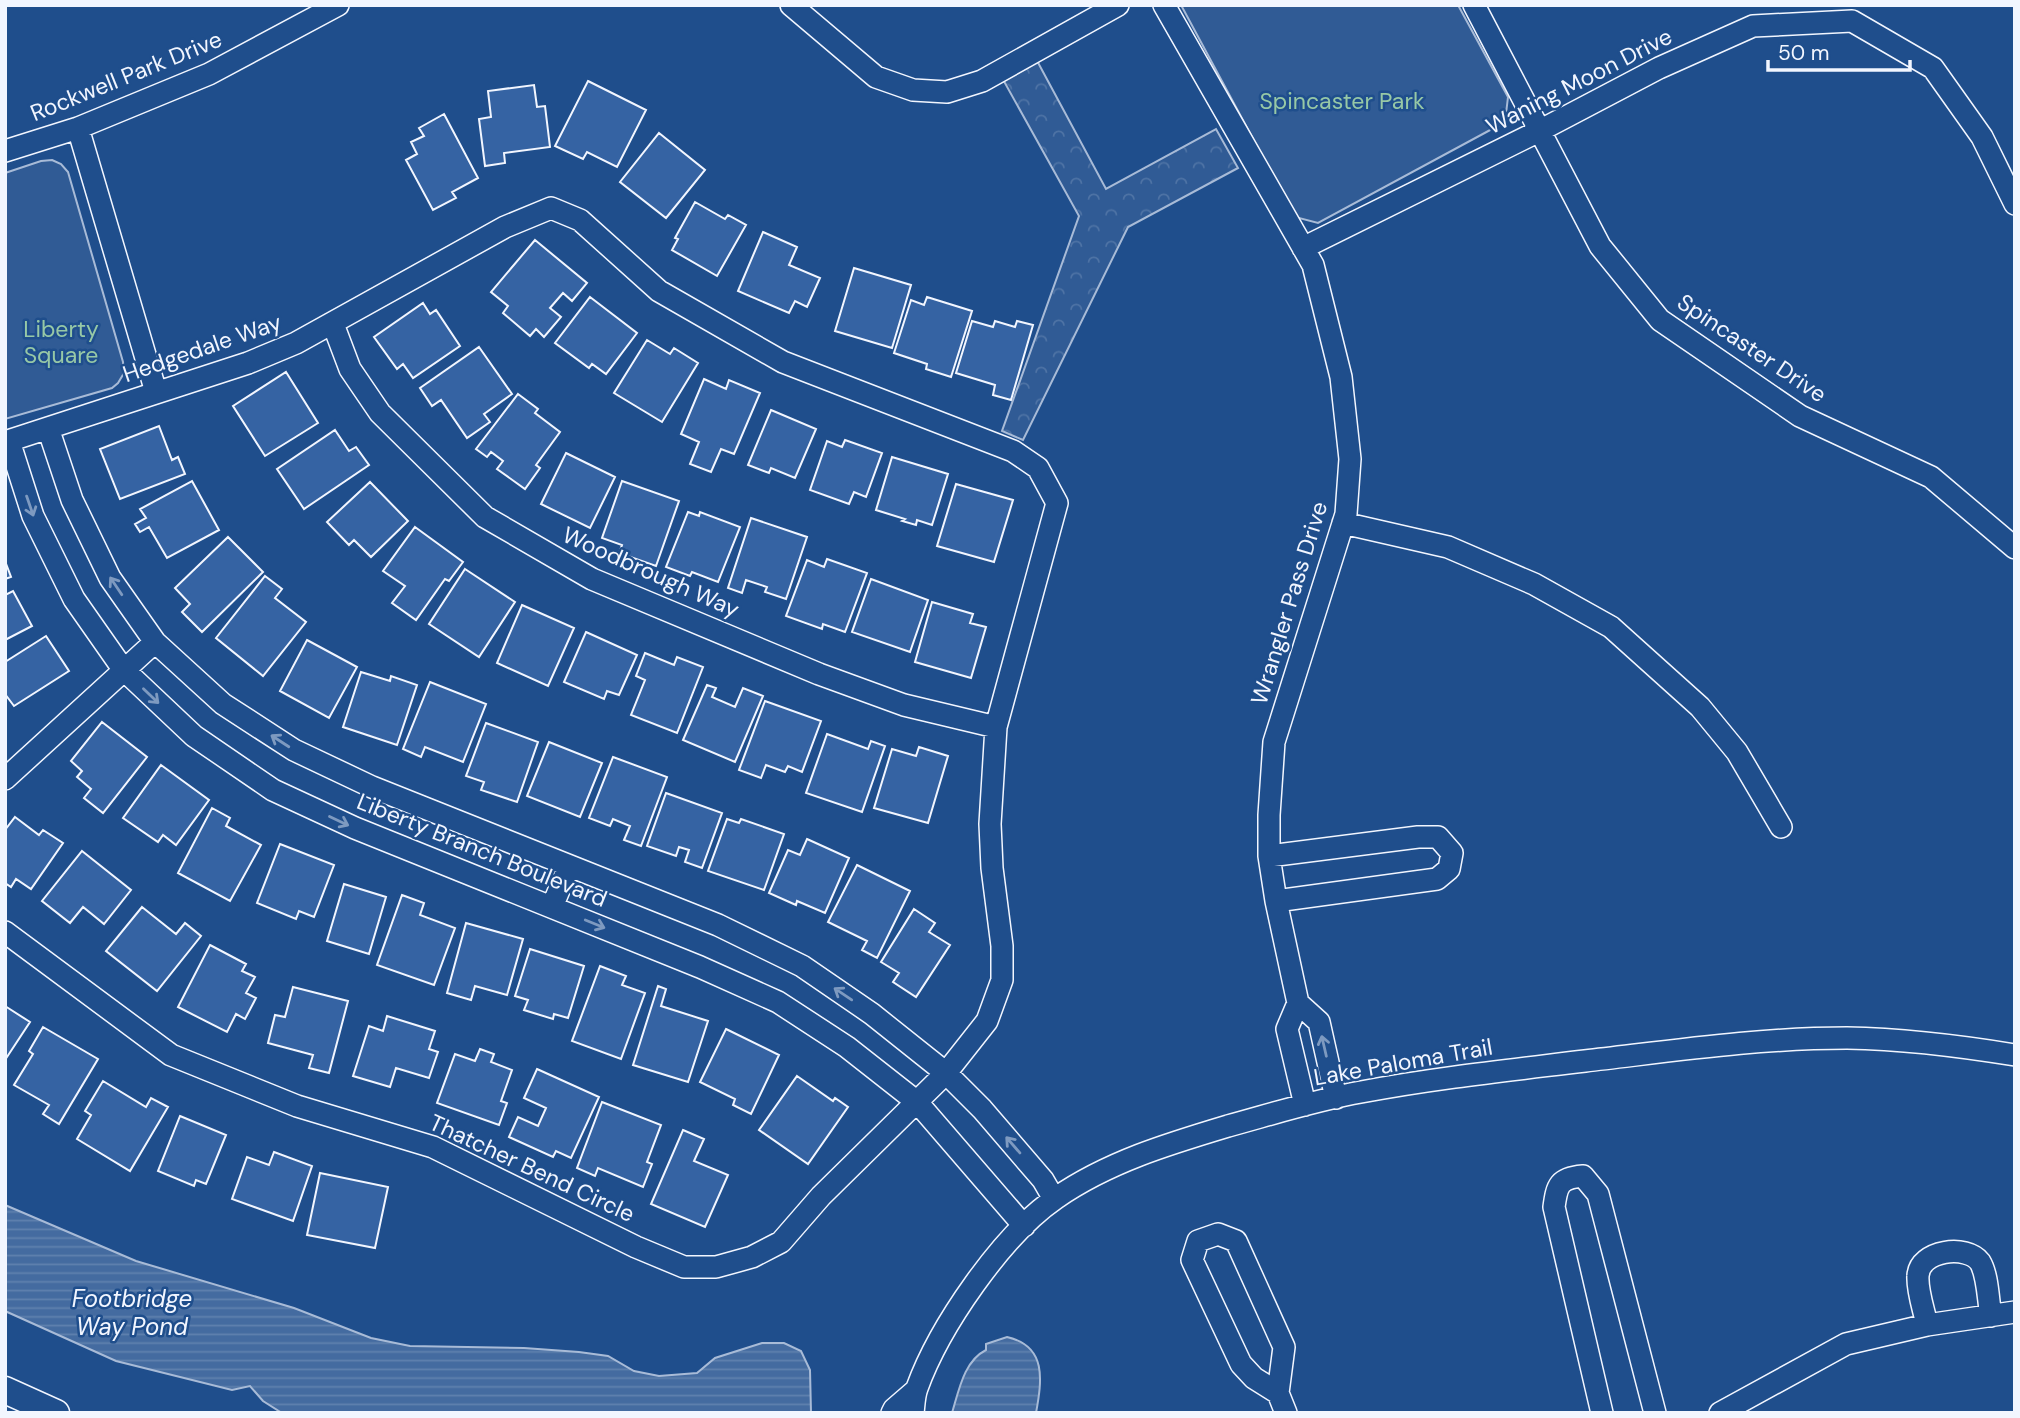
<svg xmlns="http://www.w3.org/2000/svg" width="2020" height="1418" font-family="'DM Sans',sans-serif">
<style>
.forest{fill:url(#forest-crowns);stroke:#a8bbd7;stroke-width:2}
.built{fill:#305b95;stroke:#a8bbd7;stroke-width:2}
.water{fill:url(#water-rules);stroke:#a8bbd7;stroke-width:2}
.building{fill:#3563a3;stroke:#f2f6ff;stroke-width:2}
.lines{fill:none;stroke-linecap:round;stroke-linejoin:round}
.minor-casing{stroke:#f2f6ff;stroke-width:24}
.major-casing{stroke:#f2f6ff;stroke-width:29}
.minor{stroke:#1f4e8c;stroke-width:21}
.major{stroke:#1f4e8c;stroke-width:26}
.oneway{stroke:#7e9ac0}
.labels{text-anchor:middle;stroke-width:5;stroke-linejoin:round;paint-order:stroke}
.street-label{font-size:23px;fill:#f2f6ff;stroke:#1f4e8c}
.park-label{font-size:23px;fill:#97c8a6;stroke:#1f4e8c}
.water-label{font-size:24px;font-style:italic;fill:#f2f6ff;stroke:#1f4e8c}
</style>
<defs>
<pattern id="forest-crowns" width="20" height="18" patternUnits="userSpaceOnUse" patternTransform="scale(1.75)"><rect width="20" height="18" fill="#305b95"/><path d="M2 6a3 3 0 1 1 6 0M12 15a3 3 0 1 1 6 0" fill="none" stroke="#4e73a5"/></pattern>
<pattern id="water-rules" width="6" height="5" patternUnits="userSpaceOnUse" patternTransform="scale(1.75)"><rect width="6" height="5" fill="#446ba0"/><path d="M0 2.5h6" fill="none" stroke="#5f81ae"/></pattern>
</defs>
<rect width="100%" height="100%" fill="#1f4e8c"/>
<path class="forest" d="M1035 57 1106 189 1216 129 1238 168 1128 227 1023 440 1002 431 1079 216 1001 76Z"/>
<path class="built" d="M1181 5H1458L1508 97 1505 122 1318 223 1295 217Z
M52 160 61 164 68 172 123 362 124 373 118 383 112 388 5 419V173L41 161Z"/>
<path class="water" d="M5 1205 136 1261 294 1308 371 1338 410 1346 524 1348 579 1352 608 1356 634 1371 659 1376 697 1373 715 1358 762 1343H784L801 1351 810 1370 811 1413H282L263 1401 250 1386 232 1390 116 1361 5 1311Z
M1007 1337C1047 1346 1042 1380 1036 1413H952C959 1390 964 1361 986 1350V1344Z"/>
<path class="building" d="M588 81 646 110 617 167 587 152 583 159 555 146Z
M534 85 537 107 545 106 550 147 504 153 505 163 485 166 479 119 491 117 488 91Z
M444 114 478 178 452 192 456 198 433 210 406 160 417 154 411 142 424 136 419 128Z
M659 133 705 170 666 218 620 182Z
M695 202 725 219 728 215 746 225 717 276 672 250 678 239 675 238Z
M763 232 797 247 789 265 820 278 807 307 795 301 789 313 738 291Z
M535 240 587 283 572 301 563 293 550 308 561 317 544 337 536 329 530 336 503 313 508 306 491 292Z
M854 268 911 285 892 348 835 331Z
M590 297 637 333 606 374 592 364 589 368 555 343Z
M927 297 972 311 951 377 926 369 927 364 894 353 911 300 924 305Z
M423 303 430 314 436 310 460 346 413 378 403 364 397 369 374 337Z
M972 321 993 327 995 321 1015 327 1017 321 1033 325 1011 400 993 395 995 385 956 373Z
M647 340 670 354 674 348 698 363 662 422 614 393Z
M479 347 512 394 484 414 490 422 467 438 441 400 432 406 420 388Z
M286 372 318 423 265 456 233 406Z
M704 379 726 389 729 380 760 393 734 454 721 449 711 472 690 464 699 442 681 434Z
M518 394 538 409 535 413 560 432 536 465 540 468 525 489 497 469 503 461 491 452 487 457 476 449Z
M771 410 816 429 795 478 771 468 769 473 748 465Z
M159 426 172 460 178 457 185 474 120 499 100 449Z
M335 430 349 451 356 447 369 465 304 509 277 469Z
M845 440 882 453 866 497 854 492 849 504 810 490 827 441 842 447Z
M566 453 615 477 590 528 541 504Z
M892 457 948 474 932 525 917 520 916 525 902 521 905 519 876 510Z
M192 481 219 530 167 558 149 527 140 532 135 524 146 518 140 509Z
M622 481 679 501 656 566 619 553 622 545 602 538Z
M370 482 408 521 371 557 354 540 349 545 327 522Z
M956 484 1013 500 994 562 937 546Z
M688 512 699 516 700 512 740 527 718 582 692 572 690 576 666 567Z
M751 518 807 537 786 599 765 592 767 587 746 580 742 593 728 588Z
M415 527 463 562 449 581 445 579 416 620 392 603 405 586 383 571Z
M228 537 263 572 202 632 182 612 190 604 175 588Z
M827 559 867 573 845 632 823 624 822 629 786 616 807 560 824 567Z
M5 561 11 577 5 579Z
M465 569 515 602 479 657 429 624Z
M265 576 282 589 275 598 306 622 263 676 216 638Z
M871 579 928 600 910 652 852 632Z
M13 591 32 626 5 640V595Z
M932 602 973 614 970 623 986 627 971 678 915 662Z
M522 605 574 628 548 686 497 663Z
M586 632 637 655 619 695 607 691 604 699 564 682Z
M46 636 69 671 14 706 5 694V662Z
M307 640 357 667 329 718 280 691Z
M645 653 674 665 677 657 703 667 677 733 631 715 645 680 636 676Z
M361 672 390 681 391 676 417 685 397 745 343 727Z
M430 682 486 704 463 762 425 747 421 757 403 749Z
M707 685 716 688 712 697 735 707 743 688 763 696 735 762 683 740Z
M765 701 821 721 802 772 788 766 785 772 766 765 761 778 739 770Z
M102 722 147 757 103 813 84 798 91 789 77 777 82 771 71 761Z
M486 723 538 742 517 802 481 790 484 782 466 776Z
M827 734 868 749 871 741 885 746 862 812 806 793Z
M549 742 602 763 580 817 527 796Z
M919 747 948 756 928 823 874 808 892 749 916 756Z
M613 757 667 777 641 846 624 840 630 826 613 819 610 826 589 818Z
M161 765 209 800 176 845 163 835 158 842 123 818Z
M666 793 722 813 702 868 685 862 689 850 679 847 676 856 647 846Z
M212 808 230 818 226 826 261 845 230 901 178 873Z
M15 817 39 835 43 830 63 843 31 889 16 879 11 887 5 883V830Z
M727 819 739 823 741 819 784 834 764 890 708 871Z
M807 839 849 858 825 913 797 901 796 905 769 893 788 850 800 855Z
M280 844 334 865 314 917 299 911 296 919 257 903Z
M82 851 131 890 104 924 83 907 70 923 42 901Z
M857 865 910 891 877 958 862 950 867 941 828 922Z
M344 884 386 897 369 954 327 941Z
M402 895 424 903 420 915 455 928 434 985 377 965Z
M142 907 176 934 185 923 201 936 157 991 106 951Z
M914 909 935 923 929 932 950 945 916 997 893 982 899 973 881 962Z
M466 923 523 939 507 995 475 986 471 1000 447 993Z
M210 945 246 964 242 971 255 977 246 993 256 998 245 1019 236 1014 227 1032 178 1007Z
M530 949 584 966 568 1018 554 1014 553 1019 524 1010 528 1000 515 996Z
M600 966 626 976 622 985 645 993 621 1059 572 1041Z
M658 986 666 989 661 1006 708 1021 688 1082 633 1065Z
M293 987 348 1001 329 1073 309 1068 313 1055 268 1043 275 1015 285 1017Z
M5 1006 30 1022 5 1060Z
M387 1016 435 1031 429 1049 438 1052 429 1078 396 1068 390 1087 353 1076 369 1026 383 1031Z
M43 1027 98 1059 59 1124 43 1114 49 1105 14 1085 33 1054 29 1051Z
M726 1029 779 1055 751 1114 733 1105 735 1099 700 1082Z
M480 1049 494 1054 491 1062 512 1070 501 1101 507 1103 499 1125 437 1103 455 1054 475 1061Z
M537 1069 599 1097 571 1158 556 1151 553 1157 509 1137 518 1117 538 1126 546 1108 524 1098Z
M797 1076 833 1101 835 1098 848 1107 808 1164 759 1130Z
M103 1081 146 1107 151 1098 168 1107 130 1171 77 1139 91 1115 85 1111Z
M602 1102 661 1125 647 1162 652 1164 643 1187 598 1168 595 1176 577 1168Z
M180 1116 226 1135 206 1184 196 1180 194 1186 158 1171Z
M683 1130 704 1139 694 1161 728 1175 705 1227 651 1204Z
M274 1152 312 1166 293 1221 232 1199 247 1157 269 1165Z
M320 1173 388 1187 375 1248 307 1235Z"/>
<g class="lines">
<g class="minor-casing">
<path id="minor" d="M791 5 876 77 913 90 947 92 982 81 1118 5
M1164 5 1313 265 1341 377 1350 459 1346 514 1274 742 1269 815V856L1276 901 1298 1003 1287 1029 1305 1105
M1474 5 1600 246 1660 320 1800 416 1931 477 2015 548
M78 128 156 392
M5 151 78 128 209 74 338 5
M1303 248 1541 130 1659 68 1753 26 1852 21 1933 68 1982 137 2015 204
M333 324 350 369 380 413 485 517 592 579 819 674 904 705 996 727
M48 428 72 500 110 578 155 642 223 704 294 750 372 787 718 925 802 966 872 1014 946 1073 982 1109 1043 1180 1054 1199
M9 441 33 516 74 599 123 669 194 736 273 790 355 828 700 967 778 1002 847 1047 917 1102 1024 1226
M5 442 248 363 296 343 505 227 551 208 580 220 659 291 783 362 1013 451 1038 468 1057 503 996 727 990 824 992 868 1002 946V980L987 1021 946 1073 821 1196 781 1242 752 1257 716 1267H684L636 1247 433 1147 297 1106 171 1055 5 932
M1343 523 1448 547 1534 584 1611 627 1700 707 1737 752 1781 827
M5 779 155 642
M1269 856 1418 837H1438L1452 853 1449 869 1437 879 1276 901
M552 907 569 866
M1298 1003 1319 1022 1336 1098
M1218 1234 1236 1241 1284 1347 1278 1393 1254 1378 1241 1364 1192 1260 1198 1241Z
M1927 1325C1924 1310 1917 1291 1918 1276 1919 1250 1967 1244 1980 1262 1988 1275 1988 1300 1991 1316
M1278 1393 1286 1413
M892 1413 894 1409 916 1390
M913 1413C914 1405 914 1396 917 1388 939 1327 1002 1235 1056 1198 1108 1162 1168 1144 1228 1126 1272 1114 1316 1100 1361 1092 1435 1078 1511 1070 1585 1061 1672 1051 1759 1038 1847 1038 1902 1039 1960 1046 2015 1055
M1602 1413 1554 1207C1557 1185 1559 1178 1583 1176L1598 1194 1655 1413
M1720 1413 1846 1344 1927 1325 2015 1312"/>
</g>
<g class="major-casing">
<path id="major" d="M5 1390 56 1413"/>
</g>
<use href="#minor" class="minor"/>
<use href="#major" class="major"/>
</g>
<defs><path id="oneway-shaft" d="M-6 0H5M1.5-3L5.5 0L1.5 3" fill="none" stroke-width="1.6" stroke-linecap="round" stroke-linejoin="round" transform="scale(1.75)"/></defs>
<g class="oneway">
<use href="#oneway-shaft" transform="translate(30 506) rotate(71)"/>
<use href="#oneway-shaft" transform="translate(116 586) rotate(-124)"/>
<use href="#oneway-shaft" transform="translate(151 696) rotate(44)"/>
<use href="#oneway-shaft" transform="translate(280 741) rotate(-147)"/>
<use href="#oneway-shaft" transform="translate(339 821) rotate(25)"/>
<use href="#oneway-shaft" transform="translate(595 924) rotate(22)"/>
<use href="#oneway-shaft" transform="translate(843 994) rotate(-146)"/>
<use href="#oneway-shaft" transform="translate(1324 1046) rotate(-103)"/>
<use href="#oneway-shaft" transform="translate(1013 1145) rotate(-131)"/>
</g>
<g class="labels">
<g class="street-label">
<text transform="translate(126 76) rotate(-22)" y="8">Rockwell Park Drive</text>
<text transform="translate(1579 81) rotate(-27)" y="8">Waning Moon Drive</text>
<text transform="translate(202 348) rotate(-19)" y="8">Hedgedale Way</text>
<text transform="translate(1752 348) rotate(34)" y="8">Spincaster Drive</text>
<text transform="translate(651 572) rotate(24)" y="8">Woodbrough Way</text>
<text transform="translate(1289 603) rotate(-73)" y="8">Wrangler Pass Drive</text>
<text transform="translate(482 850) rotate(22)" y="8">Liberty Branch Boulevard</text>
<text transform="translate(1403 1062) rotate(-10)" y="8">Lake Paloma Trail</text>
<text transform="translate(532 1168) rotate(25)" y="8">Thatcher Bend Circle</text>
</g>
<g class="park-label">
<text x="1342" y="109">Spincaster Park</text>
<text x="61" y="337">Liberty<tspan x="61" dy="26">Square</tspan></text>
</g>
<g class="water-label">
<text x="132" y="1307">Footbridge<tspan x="132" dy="28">Way Pond</tspan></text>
</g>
</g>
<rect width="2020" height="1418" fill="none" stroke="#f2f6ff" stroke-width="14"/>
<path d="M1768 60v10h142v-10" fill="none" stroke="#f2f6ff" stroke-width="3.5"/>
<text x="1778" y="60" font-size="21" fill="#f2f6ff" stroke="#1f4e8c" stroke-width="5" paint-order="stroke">50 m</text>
</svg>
